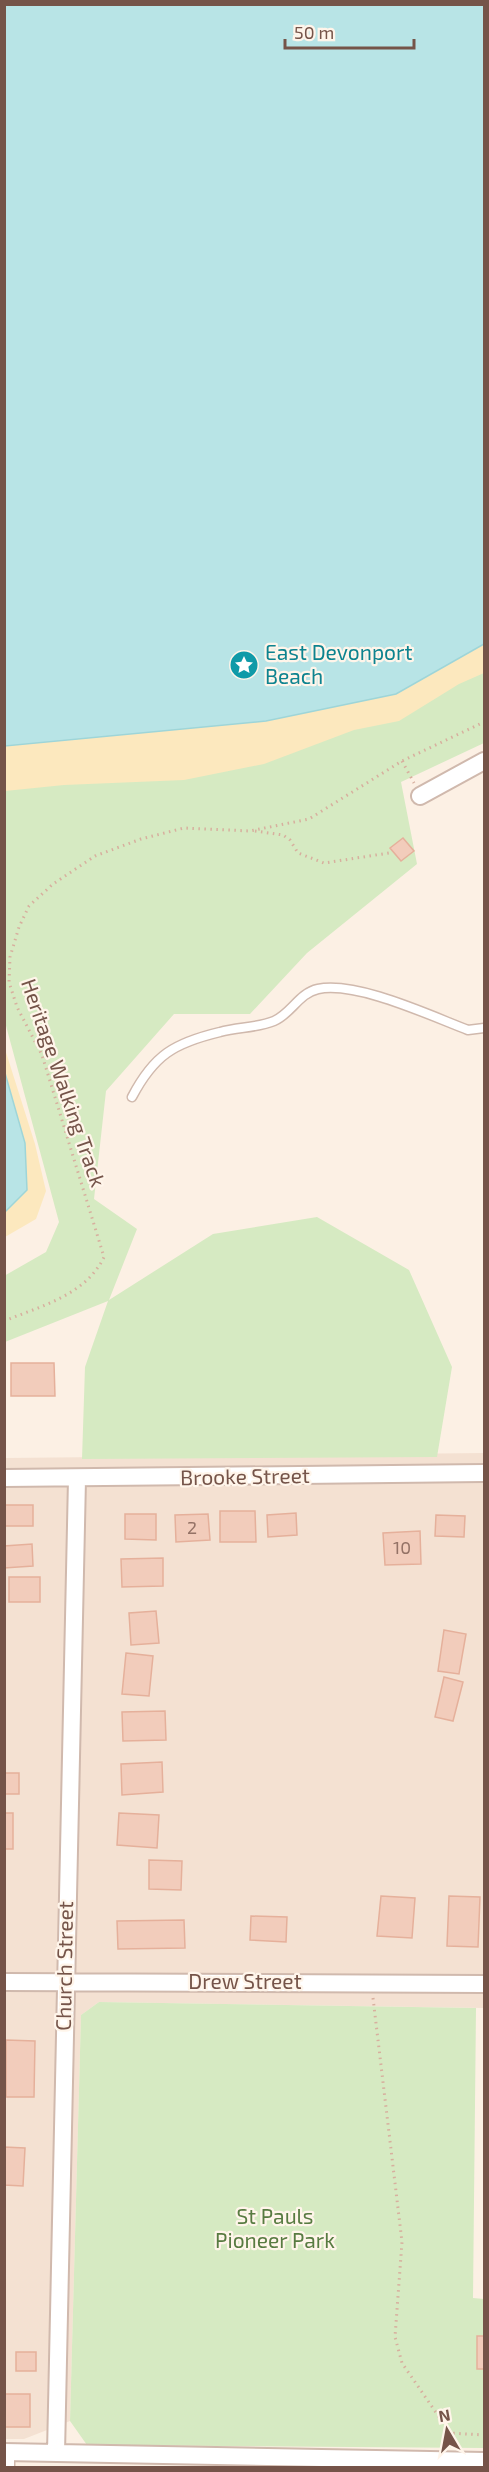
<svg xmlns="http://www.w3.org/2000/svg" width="489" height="2472" font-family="'Exo 2',sans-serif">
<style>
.residential{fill:#f4e1d2}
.green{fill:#d6eac2}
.sand{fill:#fce8be}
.water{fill:#b8e4e6;stroke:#9ed5d8;stroke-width:1.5}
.building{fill:#f2ccbb;stroke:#e5b09b;stroke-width:1.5}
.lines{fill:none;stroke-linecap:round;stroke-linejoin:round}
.lane-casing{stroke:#d0b9ad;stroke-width:11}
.street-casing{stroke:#d0b9ad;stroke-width:20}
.path{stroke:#d7af9e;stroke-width:3;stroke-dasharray:1.5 4.5;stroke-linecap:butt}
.lane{stroke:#fff;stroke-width:8}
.street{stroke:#fff;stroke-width:16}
.labels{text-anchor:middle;stroke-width:4.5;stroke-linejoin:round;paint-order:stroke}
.number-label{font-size:18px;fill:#947266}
.culture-label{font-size:21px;fill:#0d838f;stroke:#fff5ea;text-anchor:start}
.street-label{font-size:21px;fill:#755449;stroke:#fff5ea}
.park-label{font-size:21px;fill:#587b41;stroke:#fff5ea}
</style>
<rect width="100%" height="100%" fill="#fcf0e4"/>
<path class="residential" d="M484 1453V2008L99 2002 81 2015 70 2421 24 2439H5V1458Z"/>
<path class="green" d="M484 644V743L401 782 417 864 307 953 250 1014H174L106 1091 94 1199 137 1229 109 1300 213 1234 317 1217 409 1270 452 1367 437 1457 82 1459 85 1367 108 1301 5 1342 4 1276 46 1252 59 1222 5 1022V746Z
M99 2002 476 2008 473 2298 484 2299V2448L87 2445 70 2421 81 2015Z"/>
<path class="sand" d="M484 530V673L459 684 399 721 354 730 264 764 184 780 64 785 5 791 4 654Z
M4 1046 35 1144 46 1191 36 1219 5 1237Z"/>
<path class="water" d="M5 4 484 5V644L396 694 266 721 5 746Z
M5 1073 25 1143 27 1190 5 1212Z"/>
<path class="building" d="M403 838 414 851 401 861 390 848Z
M11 1363H54L55 1396H11Z
M4 1505H33V1526H4Z
M220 1511H255L256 1542H220Z
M296 1513 297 1535 268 1537 267 1515Z
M125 1514H156V1540L125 1539Z
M208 1514 210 1540 176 1542 175 1515Z
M436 1515 465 1516 464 1537 435 1536Z
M420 1531 421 1564 385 1565 383 1533Z
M32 1544 33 1566 4 1568V1546Z
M163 1558V1586L122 1587 121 1559Z
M9 1577H40V1602H9Z
M156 1611 159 1643 131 1645 129 1613Z
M444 1630 466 1634 459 1674 438 1671Z
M126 1653 153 1656 149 1696 122 1694Z
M444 1677 463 1682 453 1721 435 1717Z
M165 1711 166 1740 123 1741 122 1712Z
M162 1762 163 1792 122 1795 121 1764Z
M4 1773H19V1794H4Z
M4 1813H13V1849H4Z
M119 1813 159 1815 157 1848 117 1845Z
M149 1860 182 1861 181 1890 149 1889Z
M381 1896 415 1898 412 1938 377 1936Z
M449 1896 480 1897 478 1947 447 1946Z
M251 1916 287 1917 286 1942 250 1940Z
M184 1920 185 1948 118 1949 117 1921Z
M6 2040 35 2041 34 2097H6Z
M4 2147 25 2148 23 2186 4 2185Z
M477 2336H484V2369H477Z
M16 2352H36V2371H16Z
M4 2394H30V2427H4Z"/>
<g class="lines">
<g class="lane-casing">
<path id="lane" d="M132 1097C154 1055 174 1043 220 1032 238 1027 257 1028 274 1021 291 1014 299 993 318 989 357 981 431 1016 468 1030L484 1028
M10 2468V2452"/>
</g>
<g class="street-casing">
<path id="street" d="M420 796 484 761
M4 1478 484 1473
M4 1982 484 1984
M4 2452 484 2461
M56 2453 77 1479"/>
</g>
<path class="path" d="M402 761 414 783
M255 831 283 835 290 840 298 853 324 863 389 853
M4 1321C41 1306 86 1295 104 1257L42 1055 17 1007 9 982 10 957 19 927 29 906 53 884 95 856 141 839 184 828 250 831 309 819 402 761 484 722
M373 1998 402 2242 395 2337 402 2363 450 2433 484 2435"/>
<use href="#lane" class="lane"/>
<use href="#street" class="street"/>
</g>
<defs>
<g id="sight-disc" transform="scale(1.5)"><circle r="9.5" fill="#0f9aa8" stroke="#fff5ea"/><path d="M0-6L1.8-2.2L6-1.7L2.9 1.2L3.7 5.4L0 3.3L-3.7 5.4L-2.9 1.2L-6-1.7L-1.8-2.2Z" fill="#fff"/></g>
</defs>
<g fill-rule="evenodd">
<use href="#sight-disc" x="244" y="665"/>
</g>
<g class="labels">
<g class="number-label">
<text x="192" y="1534">2</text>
<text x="402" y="1554">10</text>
</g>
<g class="culture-label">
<text x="265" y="660">East Devonport<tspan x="265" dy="24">Beach</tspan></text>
</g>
<g class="street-label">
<text transform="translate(63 1083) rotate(71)" y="7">Heritage Walking Track</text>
<text transform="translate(245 1477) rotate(-1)" y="7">Brooke Street</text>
<text transform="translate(65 1966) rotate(-89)" y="7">Church Street</text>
<text x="245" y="1989">Drew Street</text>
</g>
<g class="park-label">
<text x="275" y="2224">St Pauls<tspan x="275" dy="24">Pioneer Park</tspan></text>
</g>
</g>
<rect width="489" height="2472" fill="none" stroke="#755449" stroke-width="12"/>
<g transform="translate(447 2430) rotate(350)" stroke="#fff5ea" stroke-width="4.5" paint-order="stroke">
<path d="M0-4.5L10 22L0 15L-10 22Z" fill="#755449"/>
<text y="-9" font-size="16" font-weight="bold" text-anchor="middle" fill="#755449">N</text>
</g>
<path d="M285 39v9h129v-9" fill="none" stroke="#755449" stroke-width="3"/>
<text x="294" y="39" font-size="18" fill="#755449" stroke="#fff5ea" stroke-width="4.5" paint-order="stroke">50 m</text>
</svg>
